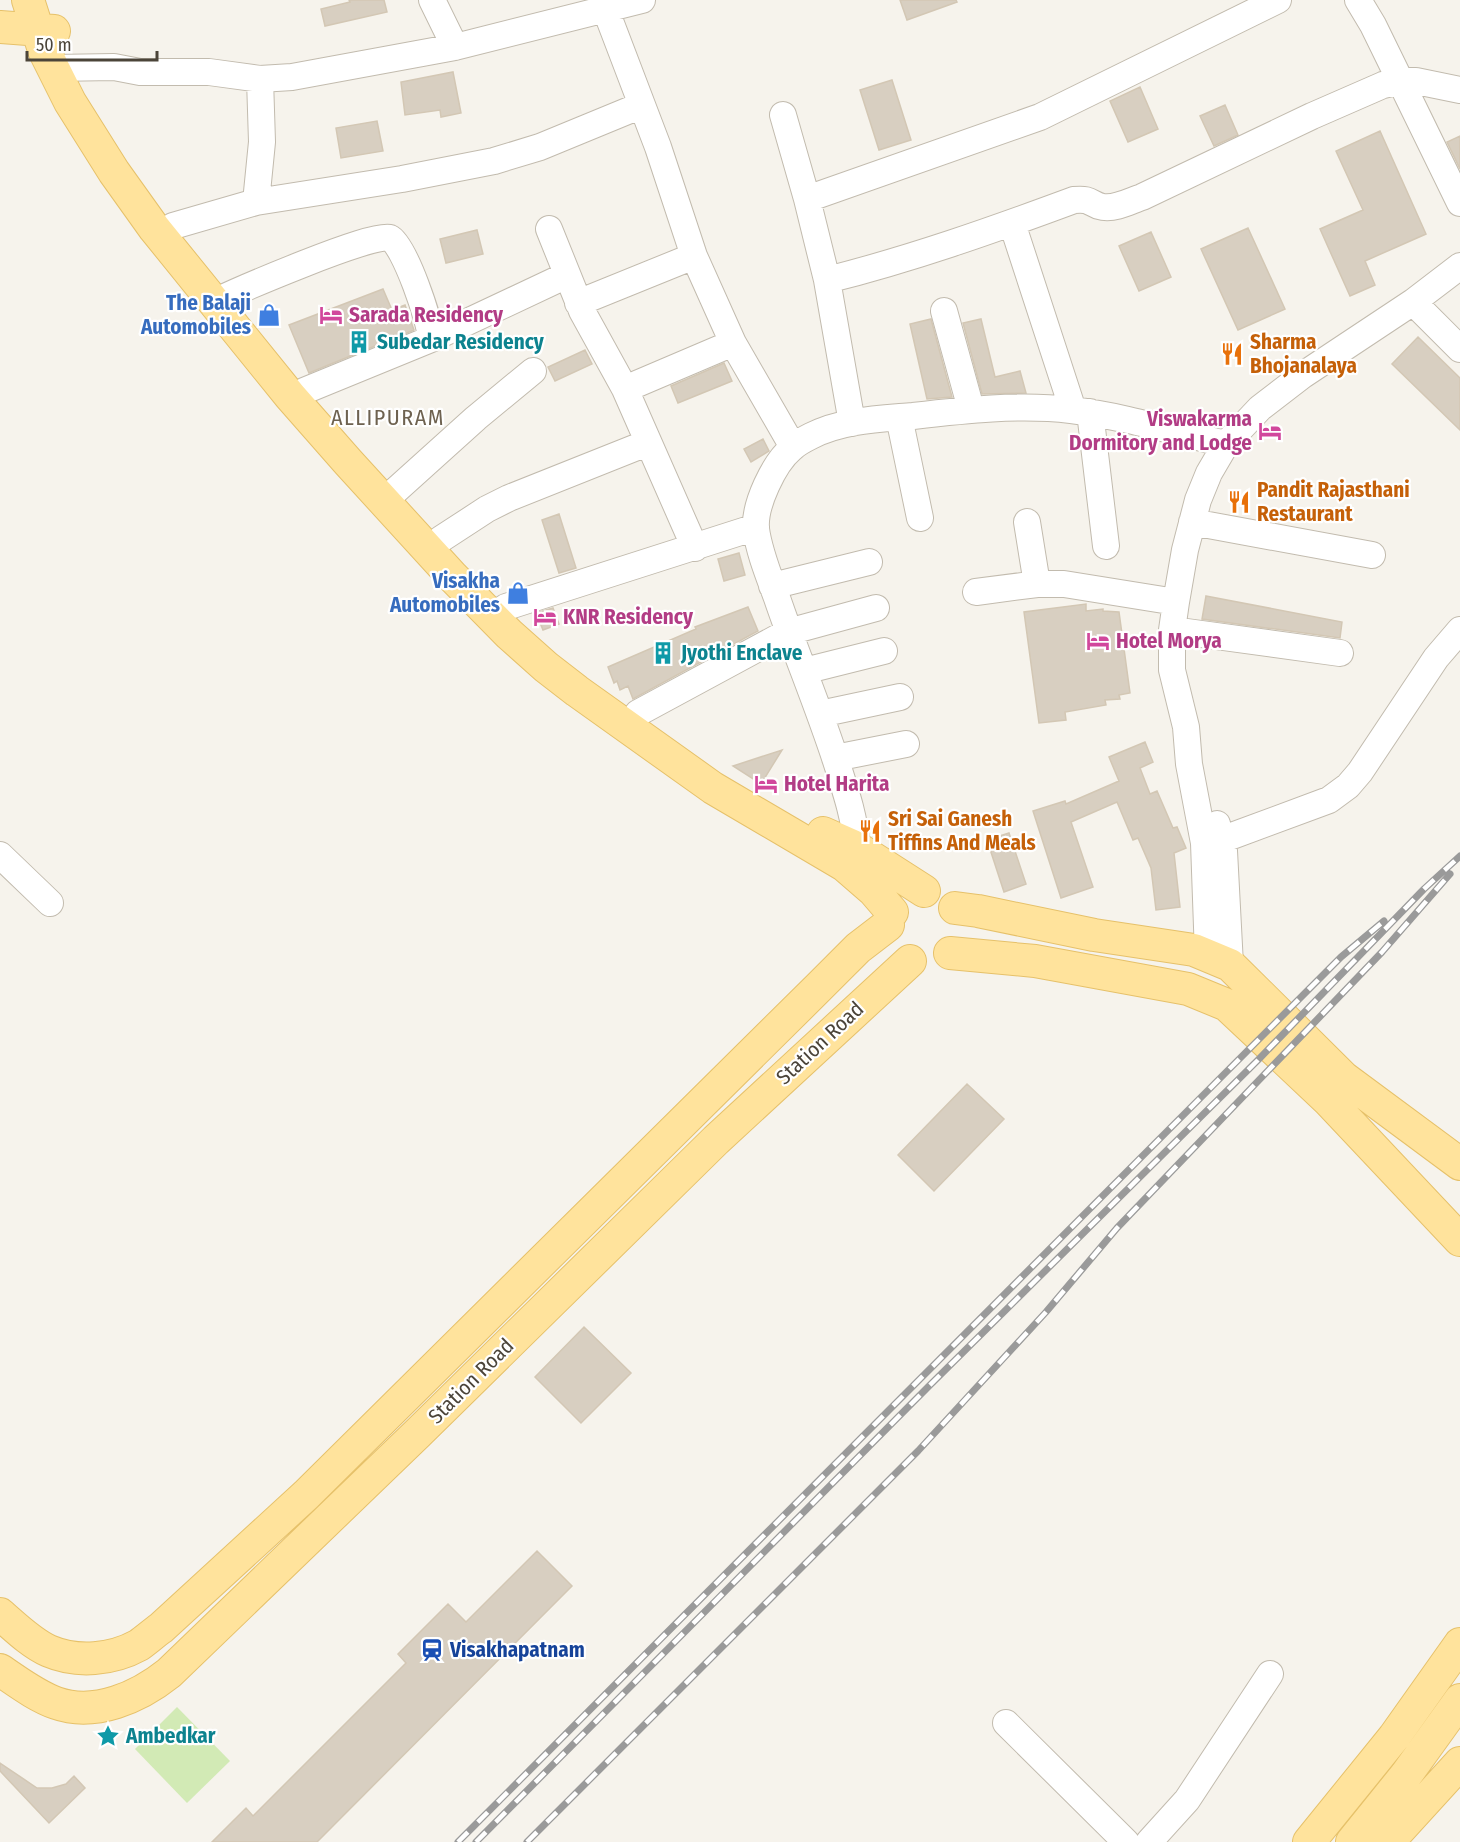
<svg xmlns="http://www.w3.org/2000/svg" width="1460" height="1842" font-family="'Fira Sans Condensed',sans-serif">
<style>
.green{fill:#d2eab5}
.building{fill:#d8cfc1;stroke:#d3c7b4;stroke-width:1.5}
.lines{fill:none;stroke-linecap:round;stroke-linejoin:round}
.minor-casing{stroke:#c2bbae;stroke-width:28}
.major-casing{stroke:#e6c16a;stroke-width:34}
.minor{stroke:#fff;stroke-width:26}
.major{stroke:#ffe39c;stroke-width:32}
.rail-casing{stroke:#9a9a9a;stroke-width:7}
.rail{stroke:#fff;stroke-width:4.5;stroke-dasharray:14;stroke-linecap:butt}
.labels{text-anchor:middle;stroke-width:4.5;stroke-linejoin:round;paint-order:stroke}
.shop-label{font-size:21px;font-weight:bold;fill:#366cbe;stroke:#fff;text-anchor:end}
.hotel-label{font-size:21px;font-weight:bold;fill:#b23c85;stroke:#fff;text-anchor:start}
.culture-label{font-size:21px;font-weight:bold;fill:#0d838f;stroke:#fff;text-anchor:start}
.food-label{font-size:21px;font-weight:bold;fill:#c56008;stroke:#fff;text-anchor:start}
.street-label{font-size:21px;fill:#4b4439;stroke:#fff}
.transit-label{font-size:21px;font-weight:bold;fill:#164399;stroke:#fff;text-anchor:start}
.neighbourhood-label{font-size:22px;letter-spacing:1.5px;fill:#6e6250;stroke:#fff}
</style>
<rect width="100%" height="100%" fill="#f6f3ec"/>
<path class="green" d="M177 1707 230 1761 187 1803 135 1749Z"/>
<path class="building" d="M349 0H384L387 12 325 26 321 9 350 2Z
M900 0H956L957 2 907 20Z
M453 72 461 113 441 117 440 110 405 115 401 82Z
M892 80 911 140 879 150 860 90Z
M1140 87 1158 129 1128 142 1110 101Z
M1225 105 1238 135 1214 146 1200 116Z
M377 121 383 151 341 158 336 128Z
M1380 131 1426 234 1365 261 1375 285 1350 296 1320 229 1363 210 1336 151Z
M1460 136V169L1447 142Z
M1248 228 1285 309 1238 330 1201 249Z
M477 230 483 254 446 263 440 239Z
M1151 232 1171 277 1139 291 1119 246Z
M383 289 392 310 405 305 414 330 309 373 289 325Z
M931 319 952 397 927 399 910 324Z
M981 319 995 377 1020 371 1026 393 982 394 963 323Z
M1418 337 1460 378V430L1392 364Z
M585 350 592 364 555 381 548 367Z
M724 363 732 381 678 403 671 386Z
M763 439 769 451 751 462 744 449Z
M559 514 576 568 559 573 542 520Z
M739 553 745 575 724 581 718 559Z
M1206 596 1342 622 1340 638 1202 619Z
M1086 604V611L1103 609V611L1119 612 1130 693 1119 695 1120 699 1105 700 1106 705 1065 712 1066 720 1039 723 1024 612Z
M748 607 758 631 633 699 628 686 620 690 617 681 614 683 608 667 696 629 695 627Z
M553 608 559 624 543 630 536 613Z
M1145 742 1153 762 1140 768 1150 794 1157 791 1173 828 1177 827 1186 848 1174 853 1180 907 1156 910 1151 868 1138 838 1133 840 1117 802 1071 822 1093 887 1061 898 1033 811 1065 801 1066 804 1119 781 1109 757Z
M782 750 761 784 733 766Z
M1009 833 1026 884 1004 892 987 840Z
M967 1084 1004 1119 934 1191 898 1155Z
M584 1327 631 1373 581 1423 535 1377Z
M537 1551 572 1586 317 1842H212L246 1808 253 1816 406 1663 398 1654 448 1604 466 1622Z
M0 1763 37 1788H52L66 1784 74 1776 85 1788 49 1823 0 1771Z"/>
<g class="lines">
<g class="minor-casing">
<path id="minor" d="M432 0 455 47
M602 0 658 147 694 256 733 343 793 447
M1358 0 1373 25 1460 203
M53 68 114 67 140 72H209L260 79 292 77 455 47 642 0
M783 115 807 199 827 280 852 423
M807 199 1040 117 1278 0
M256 202 402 179 494 161 540 147 642 105
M1012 223 1073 410
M173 226 256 202 262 142 260 79
M549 229 582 311 625 389 695 548
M827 280C911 259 993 230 1074 200 1093 198 1090 205 1103 207 1116 209 1130 201 1142 197L1312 116 1383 85 1400 81H1416L1460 90
M214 302C237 291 373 232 390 238 404 244 431 323 431 339L304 391
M1413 302 1460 349
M578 303 694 256
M944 311 971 409
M431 339 567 275
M625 389 733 343
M1090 412 1106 546
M899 417 920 518
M395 491 476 418 533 371
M1027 522 1037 584
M1192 522 1372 555
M441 539 487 509 509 498 647 443
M772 586 869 562
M976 592 1037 584H1064L1176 602
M492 616 506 607 756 527
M1172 630 1340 653
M804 671 884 651
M638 713 788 632 876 608
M820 714 900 697
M835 758 906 744
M1217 824 1224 851 1230 965
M1221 840 1329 800 1348 786 1360 772 1436 658 1460 630
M857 848C855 819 846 792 837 764 819 708 796 654 777 598 769 576 759 552 756 529 754 505 774 463 792 448 797 443 805 439 811 436 842 420 879 419 913 416 965 410 1019 404 1071 410 1123 416 1175 432 1226 444
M0 855 50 903
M1208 955 1204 843 1189 764 1186 727 1172 670V630L1176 602 1185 550 1198 500 1209 473 1226 444 1260 408 1303 375 1413 302 1460 266
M1006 1723 1126 1842
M1149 1842 1187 1800 1270 1674"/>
</g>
<g class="major-casing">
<path id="major" d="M28 0 44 50 70 102 114 172 154 228 290 396 348 462 453 577 509 634 546 667 577 691 713 788 844 865 874 891 892 912
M0 27 54 31
M823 833 857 848 924 891
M955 908 978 911 1094 935 1194 950 1230 965 1344 1078 1460 1164
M950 953 1035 961 1188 989 1227 1005 1328 1100 1460 1240
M0 1614C15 1627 31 1643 49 1651 77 1663 112 1660 139 1645 146 1640 154 1633 161 1628L306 1495 819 987 858 948 888 925
M0 1670C18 1682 36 1696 56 1703 95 1717 139 1697 169 1673L417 1434 716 1140 910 961
M1309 1842 1394 1737 1460 1644
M1352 1842 1406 1775 1460 1700
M1388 1842 1460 1763"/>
</g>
<use href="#minor" class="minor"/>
<use href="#major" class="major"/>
<g class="rail-casing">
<path id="rail" d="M458 1842 1341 957 1384 921
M476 1842 929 1386 1258 1060 1424 889 1460 856
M527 1842 918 1451 1046 1312 1117 1228 1382 952 1450 874"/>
</g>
<use href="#rail" class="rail"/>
</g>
<defs>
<g id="shop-bare" transform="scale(1.8)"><path d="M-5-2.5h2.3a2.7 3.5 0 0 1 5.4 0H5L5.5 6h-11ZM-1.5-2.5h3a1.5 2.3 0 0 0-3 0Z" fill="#3f7fe0" stroke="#fff" stroke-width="2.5" paint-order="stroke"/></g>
<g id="hotel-bare" transform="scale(1.8)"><path d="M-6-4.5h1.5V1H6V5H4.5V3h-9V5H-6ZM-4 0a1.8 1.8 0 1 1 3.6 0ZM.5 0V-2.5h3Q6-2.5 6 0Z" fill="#d1479c" stroke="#fff" stroke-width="2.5" paint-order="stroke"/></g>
<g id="building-bare" transform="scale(1.8)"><path d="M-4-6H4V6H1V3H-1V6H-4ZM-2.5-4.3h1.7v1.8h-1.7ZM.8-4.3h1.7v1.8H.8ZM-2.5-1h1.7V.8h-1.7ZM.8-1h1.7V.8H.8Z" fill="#0f9aa8" stroke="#fff" stroke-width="2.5" paint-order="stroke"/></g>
<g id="restaurant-bare" transform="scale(1.8)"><path d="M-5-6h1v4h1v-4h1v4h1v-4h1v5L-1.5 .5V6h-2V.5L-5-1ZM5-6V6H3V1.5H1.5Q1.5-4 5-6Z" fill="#e8710a" stroke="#fff" stroke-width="2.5" paint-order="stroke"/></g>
<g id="station-bare" transform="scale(1.8)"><path d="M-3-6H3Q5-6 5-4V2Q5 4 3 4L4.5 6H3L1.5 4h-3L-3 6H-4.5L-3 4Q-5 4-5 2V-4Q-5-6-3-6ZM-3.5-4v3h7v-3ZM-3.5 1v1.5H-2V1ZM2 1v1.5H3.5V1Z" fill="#1a4fb4" stroke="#fff" stroke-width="2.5" paint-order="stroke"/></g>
<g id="sight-bare" transform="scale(1.8)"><path d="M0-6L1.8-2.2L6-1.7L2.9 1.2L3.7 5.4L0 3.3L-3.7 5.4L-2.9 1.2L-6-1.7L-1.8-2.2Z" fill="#0f9aa8" stroke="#fff" stroke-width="2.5" paint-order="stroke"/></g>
</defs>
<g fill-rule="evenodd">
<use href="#shop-bare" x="269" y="315"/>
<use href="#hotel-bare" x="331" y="315"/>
<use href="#building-bare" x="359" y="342"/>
<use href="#restaurant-bare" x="1232" y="354"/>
<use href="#hotel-bare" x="1270" y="431"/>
<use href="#restaurant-bare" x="1239" y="502"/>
<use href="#shop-bare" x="518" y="593"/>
<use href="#hotel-bare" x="545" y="617"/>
<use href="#hotel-bare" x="1098" y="641"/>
<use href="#building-bare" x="663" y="653"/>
<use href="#hotel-bare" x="766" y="784"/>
<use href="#restaurant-bare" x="870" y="831"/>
<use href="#station-bare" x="432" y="1650"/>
<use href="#sight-bare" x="108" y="1736"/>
</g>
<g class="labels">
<g class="shop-label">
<text x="251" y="310">The Balaji<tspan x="251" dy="24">Automobiles</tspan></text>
<text x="500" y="588">Visakha<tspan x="500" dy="24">Automobiles</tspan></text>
</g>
<g class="hotel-label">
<text x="349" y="322">Sarada Residency</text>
<text x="1252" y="426" text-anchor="end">Viswakarma<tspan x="1252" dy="24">Dormitory and Lodge</tspan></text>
<text x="563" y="624">KNR Residency</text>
<text x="1116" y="648">Hotel Morya</text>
<text x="784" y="791">Hotel Harita</text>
</g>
<g class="culture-label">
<text x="377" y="349">Subedar Residency</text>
<text x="681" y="660">Jyothi Enclave</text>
<text x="126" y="1743">Ambedkar</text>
</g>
<g class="food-label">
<text x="1250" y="349">Sharma<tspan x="1250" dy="24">Bhojanalaya</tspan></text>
<text x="1257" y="497">Pandit Rajasthani<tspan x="1257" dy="24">Restaurant</tspan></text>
<text x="888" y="826">Sri Sai Ganesh<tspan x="888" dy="24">Tiffins And Meals</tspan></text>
</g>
<g class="street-label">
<text transform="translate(820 1043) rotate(-43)" y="7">Station Road</text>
<text transform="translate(471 1381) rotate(-45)" y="7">Station Road</text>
</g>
<g class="transit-label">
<text x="450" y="1657">Visakhapatnam</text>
</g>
<g class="neighbourhood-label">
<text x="388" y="425">ALLIPURAM</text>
</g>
</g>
<path d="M27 51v9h130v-9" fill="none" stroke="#4b4439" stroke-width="3"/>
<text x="36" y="51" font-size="18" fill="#4b4439" stroke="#ffffff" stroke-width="4.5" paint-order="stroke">50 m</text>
</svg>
